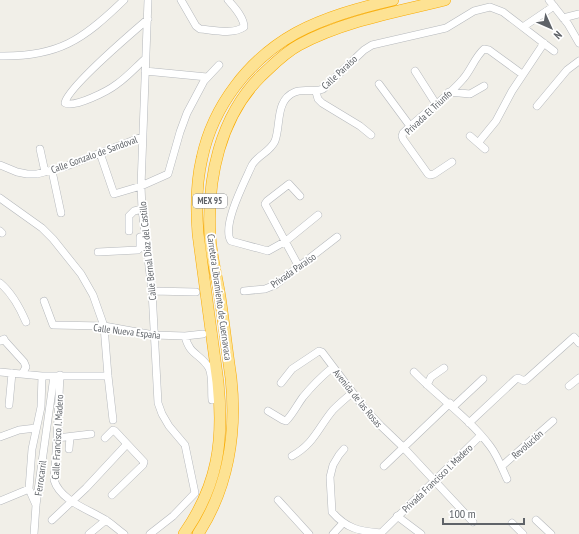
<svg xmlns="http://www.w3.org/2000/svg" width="579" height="534" font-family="'PT Sans Narrow',sans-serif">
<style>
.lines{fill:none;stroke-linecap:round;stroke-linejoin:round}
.minor-casing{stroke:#b5b8bc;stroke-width:8}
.highway-casing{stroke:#f9ab00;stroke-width:12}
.minor{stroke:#fff;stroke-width:7}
.highway{stroke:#fde293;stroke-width:11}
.labels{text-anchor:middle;stroke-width:3.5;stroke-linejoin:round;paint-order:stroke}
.shield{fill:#fff;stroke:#8f9295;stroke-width:1}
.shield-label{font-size:9px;font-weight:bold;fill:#5f6368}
.street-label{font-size:10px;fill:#5f6368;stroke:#fff}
</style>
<rect width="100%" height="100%" fill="#f1efe8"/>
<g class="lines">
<g class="minor-casing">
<path id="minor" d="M148 0 141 186 142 209 152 291 158 403 162 414 169 426 185 445 195 493 173 516 150 534
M181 0 196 26 200 29C213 30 232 35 244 27 244 17 234 7 228 0
M549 0 568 24 579 43
M563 18 579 14
M523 27 554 6
M0 56C58 57 83 40 124 0
M145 59C136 67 127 77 117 84 108 91 75 108 65 103 67 88 134 31 148 19
M145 71 207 77
M415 71 436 104
M379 84 410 126
M316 92 318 99 322 103 360 126 371 135
M449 92 470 94 484 86
M537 106 567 70 579 61
M470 136 485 149
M478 143 496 121 512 91 544 43
M40 149 45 172
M100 153 114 194 141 186 168 174 180 132 187 113 204 81 219 65
M452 162 434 174 430 175 428 174 403 139 402 136 403 133C422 114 446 99 463 79 471 70 475 57 484 49L489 50 522 74
M0 165 17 172 27 174H37L64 167 142 137
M52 171 61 213
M0 198 42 228 53 239 81 274 93 295 104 326 108 376 113 420
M318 215 286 241 268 251 231 241C221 226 245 181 252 165 258 155 270 152 275 141 281 125 275 100 295 92 304 88 314 93 323 89L364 50 372 45 446 28 474 11 490 7 503 12 554 51
M0 231 2 233
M129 231V216L134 211 142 209
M98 252 138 250 140 248V237L145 236
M299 267 265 204 267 201 289 184 300 196
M0 283C12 293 20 308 26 322
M152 291 196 292
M244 291 265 289 275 285 337 237
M44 301 53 325 104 326 154 335 185 336 203 334
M185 336C189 355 201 354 209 368 213 377 211 390 212 400
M0 341 4 339 5 341 24 362 26 367 22 374
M0 372 42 376H108
M414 372C438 397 468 417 490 446 497 455 502 468 507 479
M60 375 57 438 54 480C60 500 87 509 104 519 111 523 117 529 124 534
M281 383 292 369 319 351 322 352 365 409 381 426 403 447 473 522
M427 385 431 377 444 368
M569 386 579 378
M9 405 12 373
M453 407 483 379
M268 411 283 420 286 421C293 414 297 405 303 397 312 386 322 376 333 367
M469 423 516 379 518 378 524 381 527 379 574 337 579 343
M0 437 19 430 36 428
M57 438 91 434
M105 438 113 430 115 431 144 462 143 465 112 495
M69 449 70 437
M344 449 339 455 333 465 330 477 332 512C347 529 359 531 381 533
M292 456C314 444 318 428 333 410 339 404 346 398 352 393
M384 466 450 403
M502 466 553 421
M278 500 309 534
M0 501 29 489
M36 505 29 489 32 449 41 407 42 376
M397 516 421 534
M52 520 86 488 127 444
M536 520 551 534
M512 523 523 534
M34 534 36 505 54 376
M89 534 106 520
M333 534 343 523
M381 534V533L481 435"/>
</g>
<g class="highway-casing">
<path id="highway" d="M184 534C218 485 224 441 218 382L198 234C196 209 196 183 202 158 213 106 249 59 296 33 326 17 359 8 393 0
M198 534C228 488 237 433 231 378 227 351 224 324 220 297 217 277 211 256 210 235 207 178 220 117 261 76 273 65 284 53 299 45 344 21 396 12 445 0"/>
</g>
<use href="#minor" class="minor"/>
<use href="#highway" class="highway"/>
</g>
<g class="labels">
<rect class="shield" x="193" y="194" width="34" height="14" rx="3"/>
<g class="shield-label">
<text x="210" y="204">MEX 95</text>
</g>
<g class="street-label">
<text transform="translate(339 72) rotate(-43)" y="4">Calle Paraíso</text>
<text transform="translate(428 112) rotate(-43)" y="4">Privada El Triunfo</text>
<text transform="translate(94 154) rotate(-20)" y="4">Calle Gonzalo de Sandoval</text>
<text transform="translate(147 251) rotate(-96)" y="4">Calle Bernal Díaz del Castillo</text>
<text transform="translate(293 270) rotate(-35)" y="4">Privada Paraíso</text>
<text transform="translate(220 297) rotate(82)" y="4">Carretera Libramiento de Cuernavaca</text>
<text transform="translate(127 331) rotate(7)" y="4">Calle Nueva España</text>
<text transform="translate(358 398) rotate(51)" y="4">Avenida de las Rosas</text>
<text transform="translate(57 437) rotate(-87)" y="4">Calle Francisco I. Madero</text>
<text transform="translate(527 444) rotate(-41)" y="4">Revolución</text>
<text transform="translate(40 478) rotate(-82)" y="4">Ferrocarril</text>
<text transform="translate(437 478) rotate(-44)" y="4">Privada Francisco I. Madero</text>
</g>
</g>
<g transform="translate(551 28) rotate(135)" stroke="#ffffff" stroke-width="3" paint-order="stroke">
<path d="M0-3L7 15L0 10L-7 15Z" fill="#5f6368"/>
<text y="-6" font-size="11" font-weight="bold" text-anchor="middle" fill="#5f6368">N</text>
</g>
<path d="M443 518v6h81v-6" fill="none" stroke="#5f6368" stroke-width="2"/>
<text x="449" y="518" font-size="12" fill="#5f6368" stroke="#ffffff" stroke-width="3" paint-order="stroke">100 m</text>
</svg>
